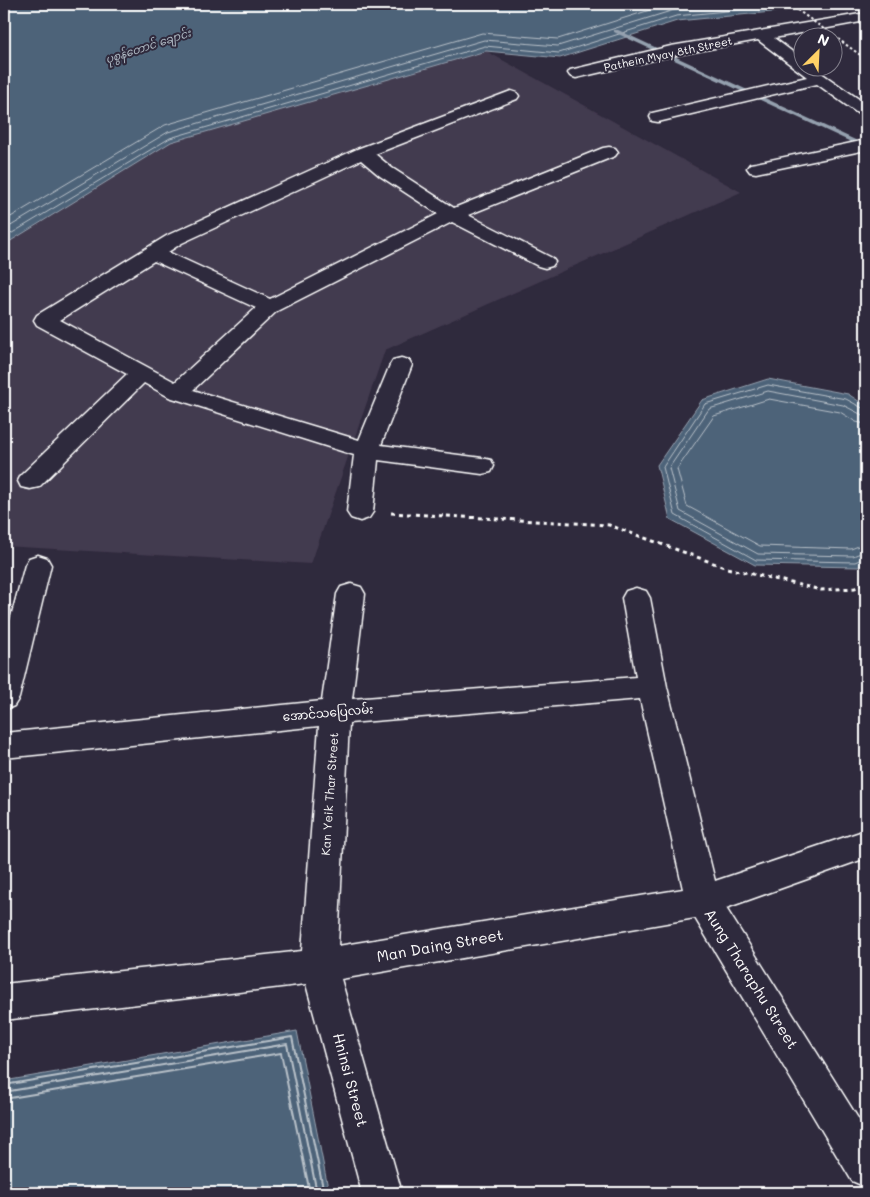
<svg xmlns="http://www.w3.org/2000/svg" width="870" height="1197" font-family="Mali,'Noto Sans Myanmar',sans-serif">
<style>
.built{fill:#433a4f}
.water{fill:#4e6379;stroke:#95a1af}
.lines{fill:none;stroke-linecap:round;stroke-linejoin:round}
.shore-far1{stroke:#b8c1c9;stroke-width:1}
.shore{stroke:#b8c1c9;stroke-width:2}
.stream{fill:#95a1af;fill-rule:evenodd}
.minor-casing{stroke:#fff;stroke-width:3}
.major-casing{stroke:#fff;stroke-width:3}
.path{stroke:#fff;stroke-width:3;stroke-dasharray:4 4;stroke-linecap:butt}
.minor{fill:#2f2a3d;fill-rule:evenodd}
.major{fill:#2f2a3d;fill-rule:evenodd}
.path-bridge{stroke:#fff;stroke-width:2;stroke-dasharray:2.5 2.5;stroke-linecap:butt}
.labels{text-anchor:middle;stroke-width:4;stroke-linejoin:round;paint-order:stroke}
.far-water-label{font-size:11px;font-style:italic;fill:#afb9c3;stroke:#2f2a3d}
.far-street-label{font-size:11px;fill:#fff;stroke:#2f2a3d}
.street-label{font-size:12px;fill:#fff;stroke:#2f2a3d}
.near-street-label{font-size:15px;fill:#fff;stroke:#2f2a3d}
</style>
<rect width="100%" height="100%" fill="#2f2a3d"/>
<filter id="ink" filterUnits="userSpaceOnUse"><feTurbulence type="fractalNoise" baseFrequency=".02" numOctaves="2"/><feDisplacementMap in="SourceGraphic" scale="10" xChannelSelector="R" yChannelSelector="G"/><feConvolveMatrix kernelMatrix="1 2 1 2 8 2 1 2 1" color-interpolation-filters="sRGB"/></filter>
<g filter="url(#ink)">
<path class="built" d="M486 51 741 192 385 350 311 564 4 546V245L171 142Z"/>
<path class="water" d="M4 4H856L677 21 560 58 486 51 171 142 4 245Z
M768 379 848 394 866 406V561L858 567 755 565 670 519 657 465 702 400Z
M297 1031 329 1193H4V1081Z"/>
<g class="lines">
<path class="shore-far1" d="M4 221 165 125 482 33 558 39 669 4
M4 230 168 132 484 40 558 46 674 10 727 4
M4 238 170 138 485 46 559 53 676 16 796 4
M866 410 846 399 768 385 705 404 663 467 675 515 756 560 855 562 866 557
M866 417 843 405 768 391 709 409 669 468 680 511 758 554 853 556 866 551
M866 424 856 422 840 412 769 399 714 416 677 469 687 506 760 546 851 549 866 543"/>
<path class="shore" d="M4 1085 292 1037 324 1193
M4 1092 287 1044 317 1193
M4 1099 281 1053 310 1193"/>
<path class="stream" d="M614 30H618L866 145V149L614 32Z"/>
<g class="minor-casing">
<path id="minor" d="M866 13V21L774 38 802 59V68H814L866 104V116L860 115 817 84 658 122 652 121 650 117 652 113 807 77 758 40 671 56 576 78 570 76 568 73 570 70 671 46Z
M511 91 517 93 519 96 517 99 375 154 392 168 454 208 603 148 609 147 615 148 618 152 615 156 468 215 552 258 555 262 552 266 545 268 538 266 452 222 277 311 193 390 359 440 390 365 393 360 401 358 409 360 412 365 381 445 482 458 491 460 494 466 491 472 482 474 378 460 373 512 369 518 360 521 351 518 347 512 354 455 169 397 144 383 39 487 30 489 21 487 18 481 21 475 127 374 37 325 34 320 37 315 168 235 357 149ZM361 160 380 176 438 214 270 299 168 252 182 243ZM154 261 256 308 175 382 60 320Z
M866 140V150L756 173 750 172 747 168 750 164 756 163Z
M38 555 47 558 51 565 19 698 14 706 4 710V643L25 565 29 558Z
M351 584 361 587 365 594 352 699 636 677 622 598 626 591 636 588 646 591 650 598 667 687 715 881 866 830V858L726 908 866 1131V1187L852 1181 695 918 341 979 402 1193H362L306 984 4 1020V984L302 951 319 726 4 758V733L322 701 337 594 341 587ZM640 699 683 889 338 946 349 723Z"/>
</g>
<g class="major-casing">
<path id="major" d="M855 4H866V10L857 7Z"/>
</g>
<path class="path" d="M391 513 609 525 727 568 821 590 855 588 866 583"/>
<use href="#minor" class="minor"/>
<use href="#major" class="major"/>
<path class="path-bridge" d="M789 4 866 59"/>
</g>
</g>
<g class="labels">
<g class="far-water-label">
<text transform="translate(148 46) rotate(-18)" y="4">ပုစွန်တောင် ချောင်း</text>
</g>
<g class="far-street-label">
<text transform="translate(668 54) rotate(-12)" y="4">Pathein Myay 8th Street</text>
</g>
<g class="street-label">
<text transform="translate(328 713) rotate(-5)" y="4">အောင်သပြေလမ်း</text>
<text transform="translate(330 794) rotate(-86)" y="4">Kan Yeik Thar Street</text>
</g>
<g class="near-street-label">
<text transform="translate(440 946) rotate(-10)" y="5">Man Daing Street</text>
<text transform="translate(751 979) rotate(58)" y="5">Aung Tharaphu Street</text>
<text transform="translate(350 1080) rotate(75)" y="5">Hninsi Street</text>
</g>
</g>
<rect width="870" height="1197" fill="none" stroke="#2f2a3d" stroke-width="20"/>
<rect x="10" y="10" width="850" height="1177" fill="none" stroke="#fff" stroke-width="2" filter="url(#ink)"/>
<g transform="translate(818 52) rotate(24)"><circle r="24" fill="#2f2a3d" stroke="#827f8b"/>
<path d="M0-4L9 19L0 12L-9 19Z" fill="#ffd166"/>
<text y="-8" font-size="14" font-weight="bold" text-anchor="middle" fill="#ffffff">N</text>
</g>
</svg>
